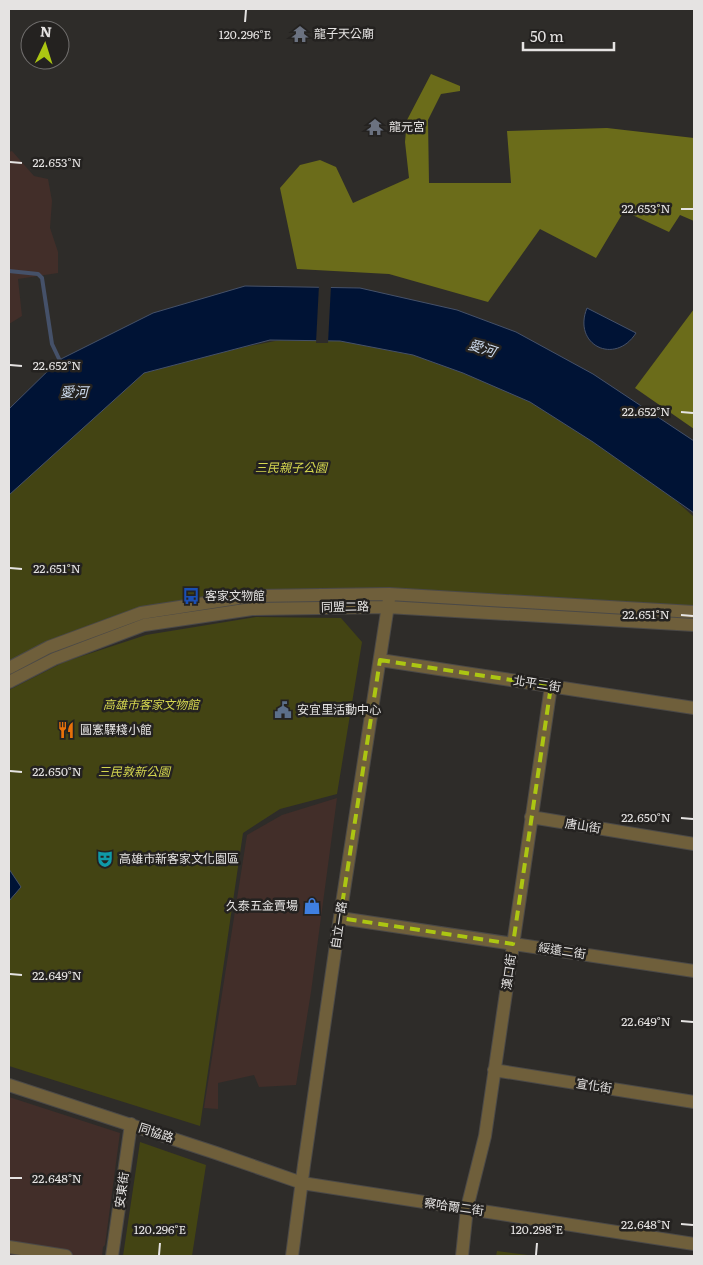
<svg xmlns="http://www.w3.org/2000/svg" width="703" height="1265" font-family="Literata,'Noto Sans TC',serif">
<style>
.industrial{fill:#422e29}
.green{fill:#434413}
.forest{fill:#6b6c1a}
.water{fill:#001335;stroke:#455169}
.pier{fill:#2e2c29}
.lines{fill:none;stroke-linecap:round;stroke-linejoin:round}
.stream{stroke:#455169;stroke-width:4}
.minor-casing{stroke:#4b4947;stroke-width:14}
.minor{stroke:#6f5f3b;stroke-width:12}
.marked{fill:none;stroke:#acc612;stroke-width:4;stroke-dasharray:10 6;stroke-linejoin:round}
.ticks{fill:none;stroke:#e5e3e2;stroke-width:2}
.labels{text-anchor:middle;stroke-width:5;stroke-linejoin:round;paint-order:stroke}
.poi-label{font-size:12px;fill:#e5e3e2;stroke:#242220;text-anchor:start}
.park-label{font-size:12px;font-style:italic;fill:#d5d74f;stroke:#242220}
.street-label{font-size:12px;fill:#e5e3e2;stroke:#242220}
.water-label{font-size:14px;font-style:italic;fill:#ccdaed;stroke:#242220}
.ticks-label{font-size:12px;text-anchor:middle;fill:#e5e3e2;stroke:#242220;stroke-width:5;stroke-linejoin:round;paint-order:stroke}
</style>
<rect width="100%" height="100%" fill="#2e2c29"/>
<path class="industrial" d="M12 151 34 176 48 179 52 201 50 228 58 252V273L18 279 22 316 9 324V152Z
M337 798 311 992 296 1085 259 1087 254 1075 218 1083V1109L204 1108 247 835 282 815Z
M9 1097 120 1133 105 1245 103 1247 102 1256H9Z"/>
<path class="green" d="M280 340 340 341 413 355 463 373 530 402 593 442 674 499 694 517V612L318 594 141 613 9 669V494L144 373 235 349Z
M256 617 341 618 362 642 337 794 280 809 243 833 200 1126 9 1066V690L64 662 146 635Z
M140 1142 206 1165 192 1256H123Z
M497 1251 536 1256H496Z"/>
<path class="forest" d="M431 74 460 86V91L441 94 428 120 429 183H511L507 131 607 128 694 138V221L680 215 669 232 624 211 596 258 540 229 488 302 389 274 297 269 280 188 300 165 320 160 336 167 353 203 409 178 405 142 407 120Z
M694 309V429L635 388Z"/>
<path class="water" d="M245 286 360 288 457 310 516 332 593 374 694 441V513L593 442 530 402 463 373 413 355 340 341 270 340 144 373 9 495V409L59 360 153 313Z
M587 308 636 333C615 366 572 345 587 308Z
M9 869 21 887 9 901Z"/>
<path class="pier" d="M319 285H331L328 343H316Z"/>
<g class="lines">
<path class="stream" d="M9 271 38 274 42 278 52 344 61 363"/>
<g class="minor-casing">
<path id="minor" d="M380 660 694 708
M9 668 49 647 141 613 251 596 389 594 694 612
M9 682 54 659 144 625 252 609 387 607 694 625
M531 817 694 844
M340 918 694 971
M494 1070 694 1102
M9 1085 216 1153 302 1183 694 1244
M9 1247 66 1256
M112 1256 131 1124
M292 1256 304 1165 341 910 389 599
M462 1256 467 1208 485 1136 551 686"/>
</g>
<use href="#minor" class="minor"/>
</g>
<path class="marked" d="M380 660 551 686 513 944 340 918Z"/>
<path class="ticks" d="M245 22 246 10M10 162 22 163M681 209H693M10 365 22 366M681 412 693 413M10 568 22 569M681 615 693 616M10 771 22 772M681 818 693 819M10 974 22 975M681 1021 693 1022M10 1178H22M681 1224 693 1225M159 1255 160 1243M536 1255 537 1243"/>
<defs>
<g id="temple-bare" transform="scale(1.35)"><path d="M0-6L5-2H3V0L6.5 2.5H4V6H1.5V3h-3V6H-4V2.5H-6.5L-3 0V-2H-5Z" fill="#6b7280" stroke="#242220" stroke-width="2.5" paint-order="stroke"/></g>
<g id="bus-bare" transform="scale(1.35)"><path d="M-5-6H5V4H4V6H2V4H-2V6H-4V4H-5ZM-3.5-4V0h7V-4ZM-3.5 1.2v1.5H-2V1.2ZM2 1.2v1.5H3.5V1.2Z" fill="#1a4fb4" stroke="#242220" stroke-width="2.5" paint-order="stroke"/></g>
<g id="civic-bare" transform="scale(1.35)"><path d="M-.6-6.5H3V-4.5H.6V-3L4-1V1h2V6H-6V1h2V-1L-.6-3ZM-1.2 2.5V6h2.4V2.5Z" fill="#5c6f8a" stroke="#242220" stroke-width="2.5" paint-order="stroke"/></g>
<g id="restaurant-bare" transform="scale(1.35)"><path d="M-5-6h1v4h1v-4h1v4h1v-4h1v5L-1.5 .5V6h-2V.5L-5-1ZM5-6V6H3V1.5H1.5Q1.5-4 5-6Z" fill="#e8710a" stroke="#242220" stroke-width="2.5" paint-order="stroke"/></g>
<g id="theatre-bare" transform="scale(1.35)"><path d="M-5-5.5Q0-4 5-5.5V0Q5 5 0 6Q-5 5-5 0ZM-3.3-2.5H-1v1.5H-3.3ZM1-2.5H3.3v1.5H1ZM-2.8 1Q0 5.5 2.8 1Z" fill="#0f9aa8" stroke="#242220" stroke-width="2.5" paint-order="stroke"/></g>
<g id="shop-bare" transform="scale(1.35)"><path d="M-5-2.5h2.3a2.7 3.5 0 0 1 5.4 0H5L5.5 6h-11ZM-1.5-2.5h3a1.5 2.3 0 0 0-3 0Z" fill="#3f7fe0" stroke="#242220" stroke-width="2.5" paint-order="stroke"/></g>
</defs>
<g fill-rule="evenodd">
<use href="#temple-bare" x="300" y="34"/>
<use href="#temple-bare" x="375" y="127"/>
<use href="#bus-bare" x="191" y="596"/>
<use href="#civic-bare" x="283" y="710"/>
<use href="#restaurant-bare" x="66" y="730"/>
<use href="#theatre-bare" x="105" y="859"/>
<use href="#shop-bare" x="312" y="906"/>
</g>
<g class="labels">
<g class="poi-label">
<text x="314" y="38">龍子天公廟</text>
<text x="389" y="131">龍元宮</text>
<text x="205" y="600">客家文物館</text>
<text x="297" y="714">安宜里活動中心</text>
<text x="80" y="734">圓愙驛棧小館</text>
<text x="119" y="863">高雄市新客家文化園區</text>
<text x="298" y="910" text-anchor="end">久泰五金賣場</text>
</g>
<g class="park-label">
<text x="291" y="472">三民親子公園</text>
<text x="151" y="709">高雄市客家文物館</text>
<text x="134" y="776">三民敦新公園</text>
</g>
<g class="street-label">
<text transform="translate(345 607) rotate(-1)" y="4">同盟二路</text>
<text transform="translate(537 684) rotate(9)" y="4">北平二街</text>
<text transform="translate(583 826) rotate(9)" y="4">唐山街</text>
<text transform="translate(339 925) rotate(-82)" y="4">自立一路</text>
<text transform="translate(562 951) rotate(9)" y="4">綏遠二街</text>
<text transform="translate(509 972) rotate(-82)" y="4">漢口街</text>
<text transform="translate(594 1086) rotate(9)" y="4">宣化街</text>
<text transform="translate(156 1133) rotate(18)" y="4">同協路</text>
<text transform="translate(122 1190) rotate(-82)" y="4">安東街</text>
<text transform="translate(454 1207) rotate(8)" y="4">察哈爾二街</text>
</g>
<g class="water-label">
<text transform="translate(482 348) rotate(18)" y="5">愛河</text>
<text x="74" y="397">愛河</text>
</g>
</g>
<g class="ticks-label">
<text x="245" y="39">120.296°E</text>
<text x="57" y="167">22.653°N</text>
<text x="646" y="213">22.653°N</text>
<text x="57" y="370">22.652°N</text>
<text x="646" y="416">22.652°N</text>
<text x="57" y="573">22.651°N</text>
<text x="646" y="619">22.651°N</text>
<text x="57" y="776">22.650°N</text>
<text x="646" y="822">22.650°N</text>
<text x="57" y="980">22.649°N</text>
<text x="646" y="1026">22.649°N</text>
<text x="57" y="1183">22.648°N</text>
<text x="646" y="1229">22.648°N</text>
<text x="160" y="1234">120.296°E</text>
<text x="537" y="1234">120.298°E</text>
</g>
<rect width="703" height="1265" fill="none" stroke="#e5e3e2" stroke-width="20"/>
<g transform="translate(45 45) rotate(4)"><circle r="24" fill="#242220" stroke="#716f6e"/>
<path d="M0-4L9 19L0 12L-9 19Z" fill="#acc612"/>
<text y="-8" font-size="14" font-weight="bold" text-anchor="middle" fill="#e5e3e2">N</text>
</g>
<path d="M523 42v8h91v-8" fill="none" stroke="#e5e3e2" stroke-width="2.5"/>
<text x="530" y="42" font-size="15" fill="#e5e3e2" stroke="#242220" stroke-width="4" paint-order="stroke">50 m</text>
</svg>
